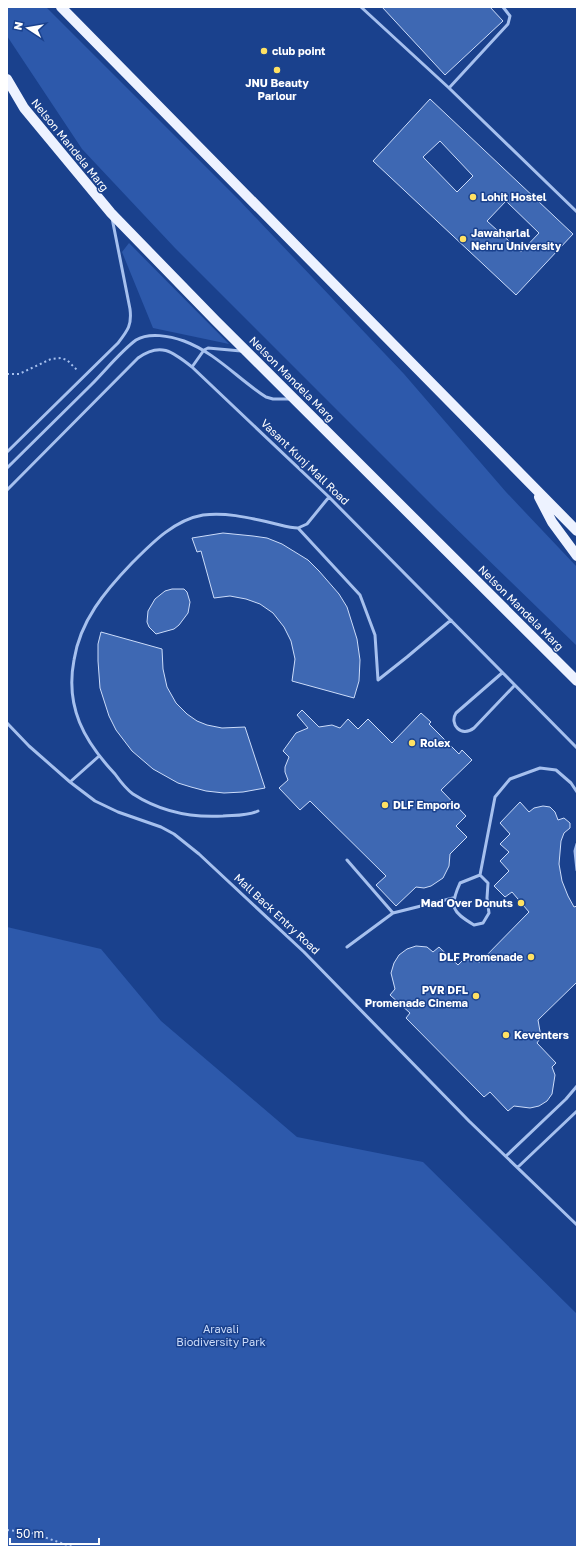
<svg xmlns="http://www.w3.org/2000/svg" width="584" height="1554" font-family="'Golos Text',sans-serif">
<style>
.green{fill:#2d59ab}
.building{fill:#3e68b3;stroke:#ccdcfa;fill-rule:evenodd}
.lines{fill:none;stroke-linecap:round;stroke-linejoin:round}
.path{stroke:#a6c0ee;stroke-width:2;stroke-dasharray:2 3;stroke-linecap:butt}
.lane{stroke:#a6c0ee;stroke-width:3}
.primary{stroke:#edf2ff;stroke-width:10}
.poi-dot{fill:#ffe163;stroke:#1a418d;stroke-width:1.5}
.labels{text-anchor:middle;stroke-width:3;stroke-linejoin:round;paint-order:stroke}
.poi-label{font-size:11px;font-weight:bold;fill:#fff;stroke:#1a418d;text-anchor:start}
.street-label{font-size:11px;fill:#fff;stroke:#1a418d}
.park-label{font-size:11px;fill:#ccdcfa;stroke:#1a418d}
</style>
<rect width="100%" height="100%" fill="#1a418d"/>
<path class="green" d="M7 7H46L240 201 404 374 506 492 577 567V646L436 509 175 248 82 149 7 36Z
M129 243 229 344 153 328 122 252Z
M7 927 101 949 161 1021 297 1137 423 1162 577 1314V1547H7Z"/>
<path class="building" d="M382 7H490L503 21 445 75Z
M430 99 573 234 516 295 373 161ZM440 141 473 176 457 192 423 157ZM506 201 539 233 521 252 487 221Z
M223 533 253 536 267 538 282 544 308 560 319 571 339 594 347 607 357 639 360 660 359 681 354 698 292 681 295 659 291 641 284 627 273 613 260 604 246 599 230 596 214 598 201 551 197 552 192 538Z
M172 589H184L187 592 190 602 188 613 179 625 174 629 156 634 149 627 147 622 148 611 155 599 165 591Z
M101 632 162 649 163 669 167 687 176 703 187 714 197 721 207 725 222 728 245 727 265 788 243 792 224 793 206 791 191 787 178 783 153 769 132 751 116 730 109 716 100 688 98 661V644Z
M302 710 319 727 332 725 340 728 348 719 358 729 368 719 392 743 421 713 431 722 429 724 459 754 462 750 472 760 441 790 466 816 456 826 467 837 450 854 449 866 443 878 431 886 424 888 416 887 396 906 376 885 386 876 310 801 300 810 279 788 288 780 285 772V767L289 757 283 751 296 733 308 728 297 715Z
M520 802 529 812 534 808 543 806 550 807 555 812 558 820 564 818 570 823V828L564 833 561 841 559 864 562 881 568 896 574 907 577 906V982L538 1020 541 1037 537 1043 556 1063 552 1067 555 1075 552 1094 547 1101 539 1106 530 1108 514 1106 508 1111 490 1092 484 1097 406 1018 410 1013 390 995 395 989 391 973 394 963 399 955 407 949 416 946 427 947 433 952 439 947 458 965 464 959 480 962 529 912 512 892 505 897 494 886 509 871 500 861 509 852 500 844 510 834 500 823Z"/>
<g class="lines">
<path class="path" d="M7 374H19L51 359 61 358 67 360 78 371
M7 1530 29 1532 73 1547"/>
<path class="lane" d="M361 7 449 88 577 212
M449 88 508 24 510 16 503 7
M192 367 204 350 208 348 241 351
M7 452 118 343C128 330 132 325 130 309L112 218
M7 468C35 440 63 413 91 385 105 371 121 351 136 340 149 332 170 336 184 341 216 353 238 379 266 397L273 399H291
M7 490 138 358C160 342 172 351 192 367L329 497 577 748
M298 528 360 595 375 635 378 680 407 657 451 620
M502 673 456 713C449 724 461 738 474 728L514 686
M7 723 29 746 70 782 95 801 118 812 161 827 174 834 199 854 304 952 469 1121 577 1225
M70 782 98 757
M258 811C247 816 235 815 223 816 190 818 161 812 133 794 126 789 120 781 115 774 84 741 65 707 74 660 80 621 105 591 132 563 152 543 174 520 203 515 227 512 250 518 272 523 281 525 290 528 298 528L307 524 329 497
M577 844 575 851 577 870
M347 860 393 913
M480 875 495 797 510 779 540 768 556 770 571 783 577 792
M480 875 488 883 487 898 489 913 483 923 474 925C452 912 449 907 460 883Z
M347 947 393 913 453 898
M506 1156 566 1099 577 1086
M518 1167 577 1111"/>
<path class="primary" d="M61 7 577 531
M7 79 24 108 111 213 216 321 577 681
M539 497 552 522 577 556"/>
</g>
<g class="poi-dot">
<circle cx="264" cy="51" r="4"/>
<circle cx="277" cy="70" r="4"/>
<circle cx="473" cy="197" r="4"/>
<circle cx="463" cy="239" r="4"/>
<circle cx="412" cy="743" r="4"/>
<circle cx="385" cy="805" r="4"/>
<circle cx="521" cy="903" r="4"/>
<circle cx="531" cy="957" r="4"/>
<circle cx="476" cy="996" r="4"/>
<circle cx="506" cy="1035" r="4"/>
</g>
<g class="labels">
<g class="poi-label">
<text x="272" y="55">club point</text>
<text x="277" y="87" text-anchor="middle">JNU Beauty<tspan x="277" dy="13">Parlour</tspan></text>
<text x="481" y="201">Lohit Hostel</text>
<text x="471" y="237">Jawaharlal<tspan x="471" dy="13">Nehru University</tspan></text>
<text x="420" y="747">Rolex</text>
<text x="393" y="809">DLF Emporio</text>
<text x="513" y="907" text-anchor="end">Mad Over Donuts</text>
<text x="523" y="961" text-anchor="end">DLF Promenade</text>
<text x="468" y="994" text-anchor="end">PVR DFL<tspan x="468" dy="13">Promenade Cinema</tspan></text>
<text x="514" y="1039">Keventers</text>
</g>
<g class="street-label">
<text transform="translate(70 145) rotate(51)" y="4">Nelson Mandela Marg</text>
<text transform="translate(292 379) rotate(45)" y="4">Nelson Mandela Marg</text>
<text transform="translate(305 462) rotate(44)" y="4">Vasant Kunj Mall Road</text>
<text transform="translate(521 608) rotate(45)" y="4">Nelson Mandela Marg</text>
<text transform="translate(277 914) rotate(43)" y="4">Mall Back Entry Road</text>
</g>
<g class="park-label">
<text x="221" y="1333">Aravali<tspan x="221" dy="13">Biodiversity Park</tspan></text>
</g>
</g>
<rect width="584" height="1554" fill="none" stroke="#ffffff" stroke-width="16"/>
<g transform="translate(28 28) rotate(282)" stroke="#1a418d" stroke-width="3" paint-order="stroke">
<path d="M0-3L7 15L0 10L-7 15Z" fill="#ffffff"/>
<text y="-6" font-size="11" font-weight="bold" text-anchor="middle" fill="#ffffff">N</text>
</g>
<path d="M10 1538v6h89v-6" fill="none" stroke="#ffffff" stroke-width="2"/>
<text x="16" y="1538" font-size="12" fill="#ffffff" stroke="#1a418d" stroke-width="3" paint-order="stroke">50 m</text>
</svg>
